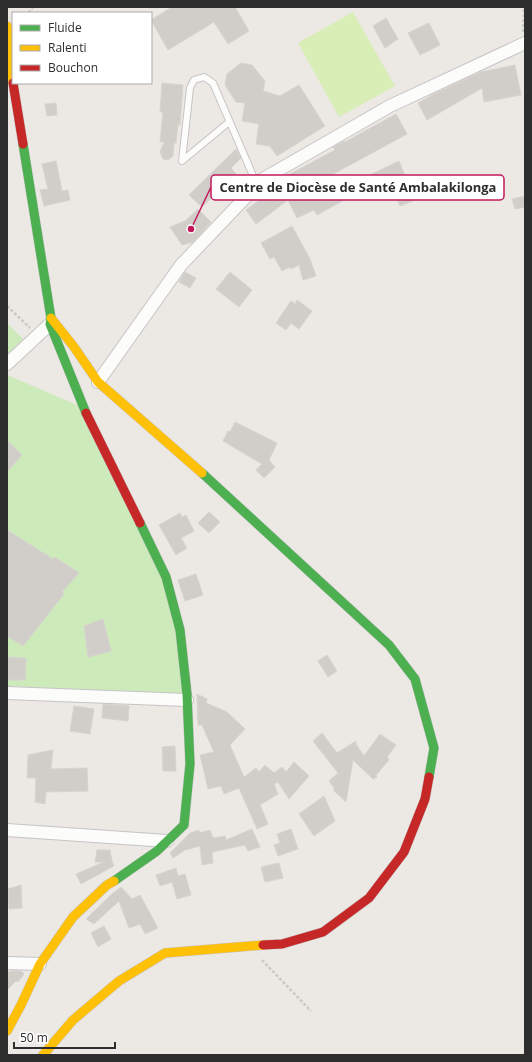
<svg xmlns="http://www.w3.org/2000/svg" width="532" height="1062" font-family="'Open Sans',sans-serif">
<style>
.green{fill:#cdeaba}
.pitch{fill:#d9eeb7}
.building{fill:#d1ceca;stroke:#d7d4d0}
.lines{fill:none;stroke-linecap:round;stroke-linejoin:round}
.lane-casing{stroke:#c6c4c5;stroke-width:8}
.street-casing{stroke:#c6c4c5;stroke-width:14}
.fast-casing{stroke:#c6c4c5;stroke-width:10}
.slow-casing{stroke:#c6c4c5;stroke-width:10}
.jam-casing{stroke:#c6c4c5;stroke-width:10}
.path{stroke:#c9c9c8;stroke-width:2.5;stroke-dasharray:3 2;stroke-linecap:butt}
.lane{stroke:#fcfcfb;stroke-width:6}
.street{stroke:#fcfcfb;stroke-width:12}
.fast{stroke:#4caf50;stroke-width:9}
.slow{stroke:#ffc107;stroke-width:9}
.jam{stroke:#c62828;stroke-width:9}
.leader{fill:none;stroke:#c2185b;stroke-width:1.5}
.callout-dot{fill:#c2185b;stroke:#fff;stroke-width:1.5}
.callout{fill:#fff;stroke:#c2185b;stroke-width:1.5}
.callout-label{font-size:13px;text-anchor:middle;font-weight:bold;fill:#2e2e2e}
</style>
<rect width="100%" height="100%" fill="#ece8e4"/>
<path class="green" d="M7 323 28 344 7 364Z
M7 375 84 408 166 577 187 694 7 686Z"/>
<path class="pitch" d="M353 12 395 86 339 117 298 43Z"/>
<path class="building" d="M172 7H235L249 31 228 44 214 22 168 50 151 20Z
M386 18 398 39 385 48 373 26Z
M429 23 440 45 420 55 408 33Z
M241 63 252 65 265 81 263 91 280 96 299 85 325 126 277 156 270 146 256 144 259 124 242 121 245 103 236 102 225 85 227 74Z
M515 65 521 95 484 102 482 88 427 120 418 103 434 94 481 72Z
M162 83 183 85 180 125 178 124 176 143H174L173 156 168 160 163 159 160 152 164 142H160L163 112H160Z
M56 103 57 115 47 116 45 104Z
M396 114 407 134 326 178 333 193 399 161 415 200 400 206 388 178 344 199V200L317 215 314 210 297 218 288 200 256 224 246 210 279 185 277 181 335 150 333 147 345 141V142Z
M236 149 241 158 231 168 236 174 202 207 189 195Z
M56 161 62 191 68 190 70 200 44 206 40 190 48 189 42 164Z
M525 196V207L515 209 512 199Z
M198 209 211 222 193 242 182 245 170 227 185 221Z
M292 226 310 259 316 276 303 280 299 265 291 269 290 267 282 271 274 257 270 259 261 243Z
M185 272 196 278 190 288 179 282Z
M230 272 252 290 239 307 216 289Z
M297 300 312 311 299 329 291 323 286 330 276 323 291 301 295 304Z
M235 422 277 443 269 460 275 467 264 478 256 470 262 464 223 441 228 431 230 432Z
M7 440 22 455 7 472Z
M209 512 220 522 209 533 198 523Z
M180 513 182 517 186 515 194 531 181 538 187 548 176 555 159 525Z
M7 530 53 559 55 557 79 573 62 592 64 594 23 646 7 636Z
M196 574 203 595 185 601 178 580Z
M103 619 111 651 88 657 84 626Z
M327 655 337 671 328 677 318 661Z
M7 657 26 658 25 680H7Z
M197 694 207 699 206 703 227 712 245 729 230 745 244 777 256 768 259 772 265 765 274 773 282 767 286 772 294 762 309 776 289 799 278 782 274 784 278 794 260 805 268 824 257 829 239 788 224 794 221 786 208 789 200 755 214 752 202 725H198Z
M103 704 129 706 128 721 102 718Z
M74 706 94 709 90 734 70 731Z
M322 733 337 753 356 741V744L364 756 380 734 396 745 387 757 389 760 376 775 377 777 373 779 353 760 346 802 333 790 335 789 329 781 338 773 313 741Z
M175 746 176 771H163L162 747Z
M53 750 51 769 87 768 88 791 46 792 45 804 35 802 36 778H27L28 755Z
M324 796 335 821 314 836 299 814Z
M252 829 260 847 248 851 245 845 212 852 213 863 202 865 200 846 185 850 173 858 170 853 190 833 199 830V833L210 830 213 838 225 836 226 840Z
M291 829 298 849 278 856 274 845 280 843 277 834Z
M97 850H110L112 861 114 866 81 884 76 874 104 862H95Z
M279 863 283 878 265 882 261 867Z
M176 868 178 876 185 874 191 895 177 899 172 882 160 886 156 875Z
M21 885 22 908 9 909 8 889Z
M121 887 132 899 140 895 158 928 145 934 140 924 129 928 119 901 94 924 86 919 113 893Z
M104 926 111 939 98 947 91 933Z
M10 971H21L24 974 18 982 16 981 7 990V973Z"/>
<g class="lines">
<g class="lane-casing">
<path id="lane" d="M229 122 182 161 190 88 194 80 204 77 213 83 257 185"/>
</g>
<g class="street-casing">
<path id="street" d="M7 364 50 324
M98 382 181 265 263 179 390 106 525 43
M7 693 187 700
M7 830 167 841
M7 963 40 964"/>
</g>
<g class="fast-casing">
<path id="fast" d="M23 144 51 318 50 324 86 413
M202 473 389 645 415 679 434 748 429 777
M114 881 157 851 184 825 190 764 187 694 180 630 166 577 140 523"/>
</g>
<g class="slow-casing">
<path id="slow" d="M7 26 13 82
M51 318 74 347 98 382 202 473
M7 1031 21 1005 40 964 73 917 107 885 114 881
M43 1055 73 1020 119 981 165 953 263 945"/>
</g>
<g class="jam-casing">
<path id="jam" d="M13 83 23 144
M86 413 140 523
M263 945 282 944 323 932 369 898 404 852 425 799 429 777"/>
</g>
<path class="path" d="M29 13 33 7
M523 32 524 7
M7 306 30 328
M262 960 311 1011"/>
<use href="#lane" class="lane"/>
<use href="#street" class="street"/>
<use href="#fast" class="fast"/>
<use href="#slow" class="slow"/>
<use href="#jam" class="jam"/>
</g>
<path class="leader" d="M191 229L211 187"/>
<circle class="callout-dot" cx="191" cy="229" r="4"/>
<rect class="callout" x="211" y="175" width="293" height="25" rx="4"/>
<g class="callout-label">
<text x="358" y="192">Centre de Diocèse de Santé Ambalakilonga</text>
</g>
<rect width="532" height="1062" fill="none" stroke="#2e2e2e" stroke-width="16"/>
<rect x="12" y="12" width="140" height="72" fill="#ffffff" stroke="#ababab"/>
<rect x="20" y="25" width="20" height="6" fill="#4caf50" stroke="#ababab"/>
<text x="48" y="32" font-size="12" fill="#2e2e2e">Fluide</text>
<rect x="20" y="45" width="20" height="6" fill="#ffc107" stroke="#ababab"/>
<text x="48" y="52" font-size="12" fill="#2e2e2e">Ralenti</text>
<rect x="20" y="65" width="20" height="6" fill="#c62828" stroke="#ababab"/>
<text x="48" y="72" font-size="12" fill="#2e2e2e">Bouchon</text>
<path d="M14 1042v6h101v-6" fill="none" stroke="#2e2e2e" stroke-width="2"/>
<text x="20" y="1042" font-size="12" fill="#2e2e2e" stroke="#ffffff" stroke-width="3" paint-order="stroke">50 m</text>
</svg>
